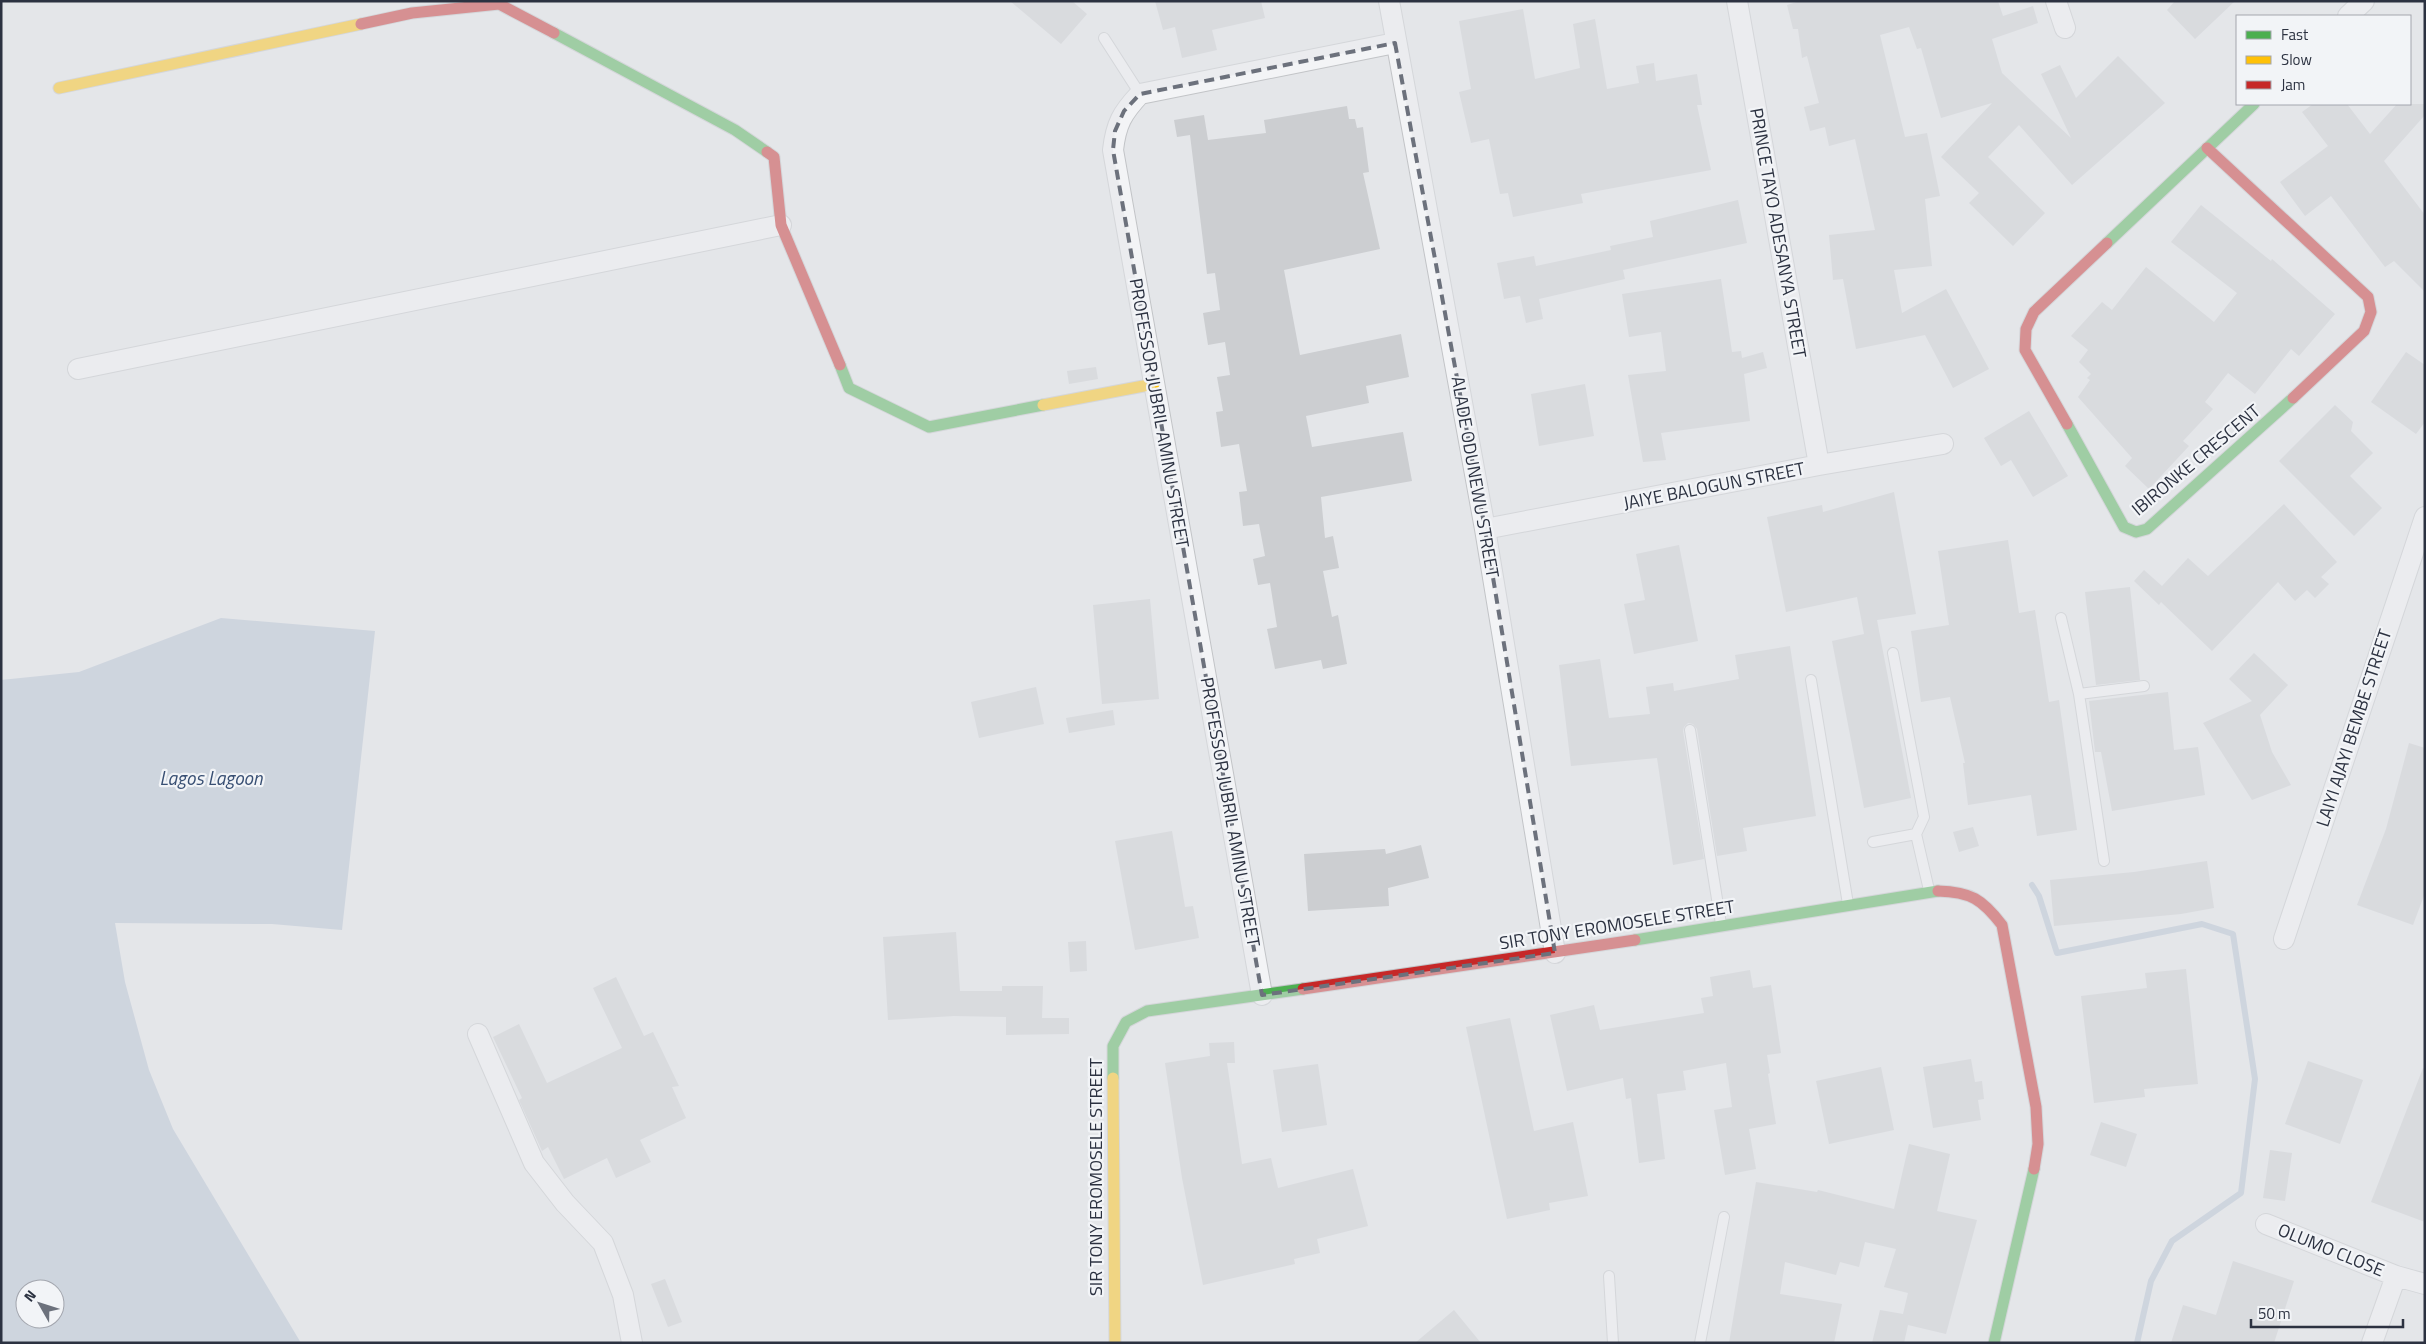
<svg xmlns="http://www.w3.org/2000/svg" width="2426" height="1344" font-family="'Titillium Web',sans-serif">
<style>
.water{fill:#b4c1d1;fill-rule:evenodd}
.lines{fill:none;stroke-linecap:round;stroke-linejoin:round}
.stream{stroke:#b4c1d1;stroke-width:6}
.building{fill:#ccced1}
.lane-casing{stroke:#c2c4c7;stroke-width:12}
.street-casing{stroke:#c2c4c7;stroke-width:22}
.fast-casing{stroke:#c2c4c7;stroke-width:13}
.slow-casing{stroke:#c2c4c7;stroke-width:13}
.jam-casing{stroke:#c2c4c7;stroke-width:13}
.lane{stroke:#f3f4f6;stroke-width:10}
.street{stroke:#f3f4f6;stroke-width:20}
.fast{stroke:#4caf50;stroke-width:11}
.slow{stroke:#ffc107;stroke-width:11}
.jam{stroke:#c62828;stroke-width:11}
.marked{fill:none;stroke:#6c717c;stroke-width:4;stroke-dasharray:10 6;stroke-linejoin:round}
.labels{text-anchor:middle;stroke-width:4.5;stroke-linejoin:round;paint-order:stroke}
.street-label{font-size:18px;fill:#2c3241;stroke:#f2f4f7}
.water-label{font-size:19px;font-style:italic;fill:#384f73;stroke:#f2f4f7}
</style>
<rect width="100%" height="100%" fill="#e4e6e9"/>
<path class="water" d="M221 618 375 631 342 930 272 924 115 923 125 982 149 1070 173 1129 301 1343H1V680L79 672ZM25 1289H55V1319H25Z"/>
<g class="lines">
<path class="stream" d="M2032 885 2039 896 2057 953 2202 924 2233 934 2255 1079 2241 1193 2172 1241 2151 1281 2137 1343"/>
</g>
<path class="building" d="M1010 1H1072L1087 14 1061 44Z
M1155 1H1261L1265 18 1212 30 1217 50 1182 58 1175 27 1163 30Z
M1800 1H1998L2003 16 2033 6 2038 23 1992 39 2002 73 2071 138 2041 74 2060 65 2076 98 2118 56 2165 103 2072 185 2019 125 1988 157 2045 213 2013 246 1969 203 1979 193 1941 157 1992 103 1941 118 1921 48 1917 49 1909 27 1880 35 1905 137 1927 133 1940 196 1925 199 1932 266 1894 270 1902 313 1946 289 1989 369 1953 388 1925 335 1856 349 1843 279 1833 280 1829 235 1875 230 1855 139 1829 146 1825 127 1810 131 1804 107 1819 103 1807 56 1802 58 1798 29H1793L1787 5Z
M2175 1H2235L2195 39 2167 10Z
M1523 9 1535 79 1580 68 1573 24 1595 19 1607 89 1639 83 1636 66 1654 63 1656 81 1697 74 1702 105H1697L1711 170 1581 194 1583 203 1513 217 1508 193 1500 194 1489 139 1471 143 1459 92 1471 89 1459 21Z
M2313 104H2347L2370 134 2397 104H2425V115L2384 161 2425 215V292L2394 261 2385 267 2331 196 2305 216 2280 182 2328 146 2302 112Z
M1347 106 1349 119H1355L1357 128 1363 127 1369 172 1363 173 1380 249 1284 270 1300 355 1401 334 1409 377 1366 386 1369 403 1306 416 1312 447 1403 432 1412 481 1321 497 1325 538 1333 536 1339 568 1323 571 1332 617 1338 615 1347 664 1323 669 1321 660 1275 669 1267 629 1277 627 1270 583 1258 585 1253 559 1265 556 1259 524 1243 526 1239 492 1247 491 1239 444 1221 447 1216 412 1223 411 1217 377 1230 375 1225 342 1208 345 1203 313 1220 310 1215 273 1207 274 1190 135 1177 137 1174 120 1204 115 1208 140 1266 133 1264 120Z
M1738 200 1747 243 1623 270 1625 279 1539 299 1543 319 1526 323 1520 296 1504 299 1497 263 1534 256 1536 266 1611 250 1610 246 1653 237 1650 221Z
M2201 205 2271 261 2272 259 2335 314 2299 356 2291 349 2255 394 2228 373 2205 402 2213 409 2183 441 2189 446 2149 489 2125 466 2132 458 2078 397 2090 380 2087 378 2091 374 2079 362 2088 350 2071 336 2102 302 2112 310 2146 267 2214 322 2237 293 2171 242Z
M1721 279 1732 352 1741 351 1742 358 1763 352 1767 368 1744 374 1750 421 1661 433 1666 460 1643 462 1628 375 1666 371 1661 332 1629 337 1622 294Z
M2406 352 2425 365V422L2416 434 2371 402Z
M1096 367 1098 379 1069 384 1067 371Z
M1585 384 1594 436 1539 446 1531 394Z
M2335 405 2353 422 2351 431 2373 453 2350 476 2382 508 2354 536 2279 461Z
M2029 411 2068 476 2033 497 2011 460 2001 466 1984 438Z
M1894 492 1916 614 1877 620 1911 798 1864 808 1832 641 1864 634 1857 597 1786 612 1767 517 1822 505 1823 512Z
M2284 504 2337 562 2321 577 2329 584 2315 598 2307 590 2295 601 2278 582 2212 651 2161 602 2159 605 2134 581 2144 570 2162 586 2188 558 2208 576Z
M2008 540 2019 613 2035 610 2049 702 2059 700 2077 830 2037 836 2031 795 1968 805 1963 763H1965L1950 697 1921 702 1911 631 1949 625 1938 551Z
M1679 545 1698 641 1634 654 1624 604 1645 600 1636 554Z
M2130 587 2140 680 2096 685 2085 592Z
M1150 599 1159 699 1102 704 1093 605Z
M1790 646 1816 816 1743 828 1747 851 1717 856 1697 729 1693 724 1688 723 1684 727 1683 731 1704 859 1673 865 1657 758 1571 766 1559 665 1600 659 1609 718 1650 714 1646 687 1673 683 1674 691 1739 679 1735 655Z
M2254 653 2288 685 2260 715 2272 752 2291 785 2252 800 2203 723 2252 701 2229 679Z
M1036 687 1044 724 979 738 971 702Z
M2168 692 2174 750 2198 747 2205 795 2112 811 2101 752H2095L2089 701Z
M1113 710 1115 725 1069 733 1066 718Z
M2409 743 2425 748V893L2413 925 2357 905 2386 829Z
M1973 827 1979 846 1959 852 1953 832Z
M1172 831 1185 907 1193 906 1199 938 1135 950 1115 841Z
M1421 845 1429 878 1388 888 1389 906 1308 911 1304 854 1385 849 1386 854Z
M2207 861 2214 908 2181 914 2054 926 2050 880 2134 872Z
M956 932 960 991H1002V986H1043L1042 1018H1069V1034L1006 1035V1017L954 1016 888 1020 883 937Z
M1086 941 1087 971 1070 972 1068 942Z
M2186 969 2198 1084 2144 1089 2145 1097 2094 1103 2081 996 2147 988 2145 973Z
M1750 970 1753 988 1771 985 1781 1053 1767 1055 1770 1073 1768 1074 1776 1124 1749 1129 1756 1169 1725 1175 1714 1110 1732 1107 1726 1063 1683 1071 1686 1090 1657 1094 1665 1159 1639 1163 1631 1098 1626 1099 1623 1078 1567 1091 1550 1015 1594 1005 1600 1030 1704 1013 1701 998 1713 996 1710 977Z
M616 977 644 1036 653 1032 679 1086 672 1087 686 1118 640 1140 651 1162 616 1178 607 1158 564 1179 548 1147 542 1151 519 1100 522 1098 493 1037 519 1024 547 1083 622 1048 593 988Z
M1510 1018 1534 1131 1573 1122 1588 1196 1549 1203 1550 1210 1507 1219 1466 1027Z
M1234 1042 1235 1063H1227L1242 1164 1271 1158 1278 1188 1353 1169 1368 1226 1317 1239 1320 1253 1294 1259 1295 1264 1203 1285 1182 1178 1165 1063 1210 1056 1209 1043Z
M1971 1059 1975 1082 1982 1081 1984 1099 1978 1100 1981 1120 1933 1128 1923 1067Z
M2308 1061 2363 1080 2340 1144 2285 1124Z
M1318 1064 1327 1125 1282 1132 1273 1070Z
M1881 1067 1894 1130 1829 1144 1816 1081Z
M2423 1068 2425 1069V1222L2371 1202Z
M2101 1122 2137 1134 2126 1167 2090 1155Z
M1909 1144 1950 1154 1937 1211 1977 1220 1946 1334 1908 1325 1904 1343H1872L1880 1310 1903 1314 1908 1293 1884 1287 1896 1249 1865 1242 1859 1267 1840 1262 1836 1275 1785 1262 1780 1294 1842 1304 1834 1343H1729L1756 1182 1817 1192 1818 1190 1894 1209Z
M2270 1150 2292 1153 2285 1201 2263 1198Z
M2233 1261 2294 1281 2274 1343H2171L2183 1305 2216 1315Z
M665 1279 682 1322 668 1327 651 1284Z
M1454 1310 1481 1343H1415Z"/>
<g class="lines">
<g class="lane-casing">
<path id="lane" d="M1104 38 1140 94
M2061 618 2079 694 2104 861
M1893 653 1924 817 1916 834 1929 890
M1811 680 1848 904
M2079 694 2144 686
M1690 730 1721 924
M1873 842 1916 834
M1609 1276 1613 1343
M1700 1343 1724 1217"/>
</g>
<g class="street-casing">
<path id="street" d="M1389 1 1485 529 1555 953
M1737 1 1819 465
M2056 1 2065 28
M2348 16 2364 1
M78 369 781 225
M1485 529 1819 465 1943 444
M2284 939 2425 517
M1262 995 1113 150C1116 124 1122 113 1140 94L1395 43
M478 1034 534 1163 565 1203 603 1243 623 1295 632 1343
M2266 1224 2396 1276 2425 1284
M2372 1343 2396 1276"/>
</g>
<g class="fast-casing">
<path id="fast" d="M554 33 735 130 767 152
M2107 243 2254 104
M840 365 849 388 929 427 1043 405
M2067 424 2124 527 2136 532 2147 529 2293 398
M1635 940 1938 891
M1113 1078V1046L1126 1022 1147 1011 1303 989
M1994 1343 2034 1169"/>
</g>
<g class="slow-casing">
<path id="slow" d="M59 88 361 24
M1043 405 1154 384
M1113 1078 1115 1343"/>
</g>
<g class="jam-casing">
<path id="jam" d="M361 24 412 13 499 4 554 33
M2207 148 2368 297 2371 312 2364 331 2293 398
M767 152 774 157 781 225 840 365
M2067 424 2025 350 2026 329 2034 312 2107 243
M1938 891C1971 892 1982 899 2002 925L2036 1107 2038 1144 2034 1169
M1303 989 1635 940"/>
</g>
<use href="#lane" class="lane"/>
<use href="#street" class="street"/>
<use href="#fast" class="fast"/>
<use href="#slow" class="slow"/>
<use href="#jam" class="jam"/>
</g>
<path d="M0 0H2426V1344H0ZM1395 43 1485 529 1555 953 1262 995 1113 150 1115 131 1124 111 1140 94Z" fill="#e4e6e9" fill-opacity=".55" fill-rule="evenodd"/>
<path class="marked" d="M1395 43 1485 529 1555 953 1262 995 1113 150 1115 131 1124 111 1140 94Z"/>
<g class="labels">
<g class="street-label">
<text transform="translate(1778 233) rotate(80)" y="6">PRINCE TAYO ADESANYA STREET</text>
<text transform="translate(1159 413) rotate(80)" y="6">PROFESSOR JUBRIL AMINU STREET</text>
<text transform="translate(2196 460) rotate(-40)" y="6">IBIRONKE CRESCENT</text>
<text transform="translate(1475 477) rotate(80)" y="6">ALADE ODUNEWU STREET</text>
<text transform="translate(1714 486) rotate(-11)" y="6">JAIYE BALOGUN STREET</text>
<text transform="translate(2354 728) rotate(-72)" y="6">LAIYI AJAYI BEMBE STREET</text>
<text transform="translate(1230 812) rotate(80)" y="6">PROFESSOR JUBRIL AMINU STREET</text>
<text transform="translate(1617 925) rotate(-9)" y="6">SIR TONY EROMOSELE STREET</text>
<text transform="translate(1096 1177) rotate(-90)" y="6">SIR TONY EROMOSELE STREET</text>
<text transform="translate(2331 1250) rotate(22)" y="6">OLUMO CLOSE</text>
</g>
<g class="water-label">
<text x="211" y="785">Lagos Lagoon</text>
</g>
</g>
<rect width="2426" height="1344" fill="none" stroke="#2c3241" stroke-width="5"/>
<rect x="2236" y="15" width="175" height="90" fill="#f2f4f7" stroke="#a3a6ae"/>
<rect x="2246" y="31" width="25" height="8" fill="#4caf50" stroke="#a3a6ae"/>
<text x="2281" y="40" font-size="15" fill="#2c3241">Fast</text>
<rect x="2246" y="56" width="25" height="8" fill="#ffc107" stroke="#a3a6ae"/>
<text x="2281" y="65" font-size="15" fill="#2c3241">Slow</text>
<rect x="2246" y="81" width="25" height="8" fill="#c62828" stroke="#a3a6ae"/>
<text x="2281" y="90" font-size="15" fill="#2c3241">Jam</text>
<g transform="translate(40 1304) rotate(309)"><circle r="24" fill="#f2f4f7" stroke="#a3a6ae"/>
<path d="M0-4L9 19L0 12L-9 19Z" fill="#6c717c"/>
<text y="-8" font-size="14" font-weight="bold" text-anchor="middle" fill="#2c3241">N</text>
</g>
<path d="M2251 1319v8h152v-8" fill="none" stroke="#2c3241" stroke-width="2.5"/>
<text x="2258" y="1319" font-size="15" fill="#2c3241" stroke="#f2f4f7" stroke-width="4" paint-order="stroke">50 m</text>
</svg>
